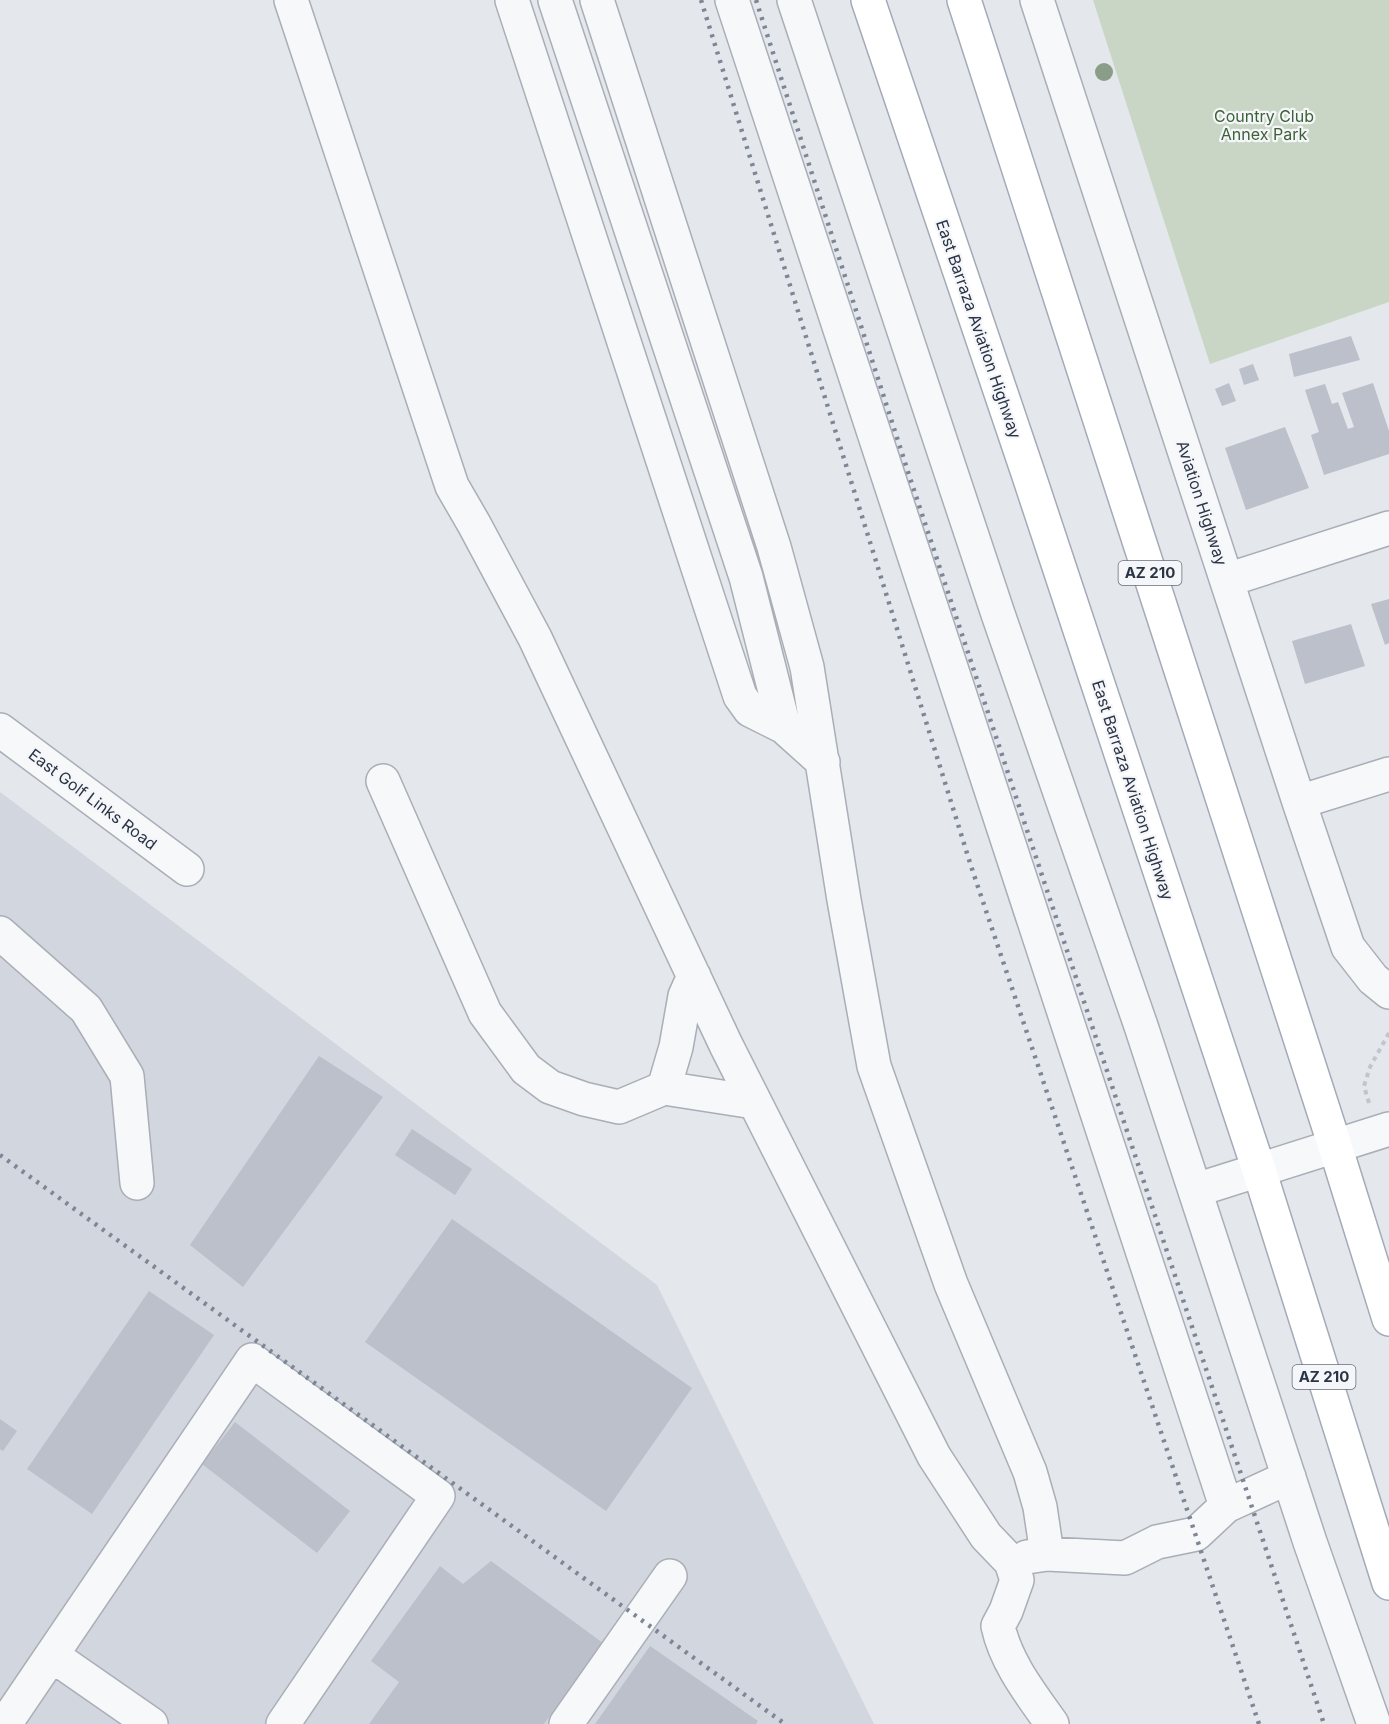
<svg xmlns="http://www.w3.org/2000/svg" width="1389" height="1724" font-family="Inter,sans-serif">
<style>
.built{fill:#d2d6de}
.green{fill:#c9d6c5}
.building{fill:#bbc0ca}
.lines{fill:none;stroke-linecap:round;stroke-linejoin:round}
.minor-casing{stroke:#a9aeb7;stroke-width:36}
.major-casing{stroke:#a3abb8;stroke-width:36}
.path{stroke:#c2c5cb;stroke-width:4;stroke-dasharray:4.5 4.5;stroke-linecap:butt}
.minor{stroke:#f7f8fa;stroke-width:33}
.major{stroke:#fff;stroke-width:33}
.rail{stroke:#7d8696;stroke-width:4.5;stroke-dasharray:3 6;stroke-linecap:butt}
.tree{fill:#899d89}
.labels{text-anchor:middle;stroke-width:4.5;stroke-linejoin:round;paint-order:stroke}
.shield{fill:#f4f6f9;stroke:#676e7b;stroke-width:1.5}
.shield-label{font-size:15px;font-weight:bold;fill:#2b3445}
.park-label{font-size:16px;fill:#3f6138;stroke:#f4f6f9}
.street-label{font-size:16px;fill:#2b3445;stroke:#f4f6f9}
</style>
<rect width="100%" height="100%" fill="#e4e7ec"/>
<path class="built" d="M0 792 657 1285 874 1724H0Z"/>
<path class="green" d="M1093 0H1389V302L1210 364Z"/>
<path class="building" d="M1351 336 1360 360 1294 377 1289 354Z
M1253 364 1259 380 1244 385 1239 369Z
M1229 383 1236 401 1222 406 1215 389Z
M1373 383 1389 431V454L1324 475 1311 435 1319 432 1305 390 1325 384 1332 404 1338 402 1348 429 1354 427 1342 393Z
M1285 427 1309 488 1246 510 1225 448Z
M1389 599V643L1385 645 1371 604Z
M1351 624 1365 666 1305 684 1292 641Z
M319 1056 383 1097 243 1287 190 1245Z
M412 1129 472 1169 455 1195 395 1155Z
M452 1219 692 1388 606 1511 365 1342Z
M149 1291 214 1335 92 1514 27 1469Z
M0 1419 17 1431 3 1451 0 1449Z
M235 1422 350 1511 317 1553 202 1464Z
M491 1561 603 1643 544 1724H369L399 1682 371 1661 440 1566 463 1584Z
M650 1646 758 1721 756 1724H595Z"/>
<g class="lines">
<g class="minor-casing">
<path id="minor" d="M291 0 452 486 474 524 535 638 726 1045 934 1456 986 1536 1011 1562 1017 1580 1006 1611 998 1626C1006 1663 1031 1694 1052 1724
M512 0 740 696 750 710 784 727 823 762
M555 0 746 577 784 727
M597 0 774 547 807 667 844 900 874 1066 951 1284 1030 1472 1040 1507 1047 1554
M732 0 1226 1506
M794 0 998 614 1141 1026 1310 1542 1374 1724
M1037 0 1299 802 1348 947 1373 979 1389 992
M1227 580 1389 528
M0 730 187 869
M383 781 485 1013 526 1069 550 1087 584 1099 619 1107 664 1088 754 1102
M1299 802 1389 774
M0 933 86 1009 127 1076 137 1183
M664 1088 676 1047 685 996 694 976
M1196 1190 1389 1129
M1027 1557 1047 1554 1125 1558 1157 1542 1196 1534 1226 1506 1289 1477
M53 1656 151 1724
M5 1724 252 1360 438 1496 283 1724
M566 1724 670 1576"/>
</g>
<g class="major-casing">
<path id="major" d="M868 0 1028 473 1259 1170 1389 1583
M964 0 1335 1146 1389 1319"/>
</g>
<path class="path" d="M1369 1103 1364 1086 1370 1067 1389 1033"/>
<use href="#minor" class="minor"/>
<use href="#major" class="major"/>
<path class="rail" d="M701 0 971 866 1259 1724
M756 0 910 478 1324 1724
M0 1155 785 1724"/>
</g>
<circle class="tree" cx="1104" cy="72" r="9"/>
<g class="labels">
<g class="shield">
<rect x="1118.5" y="561" width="63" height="24" rx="4.5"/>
<rect x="1292.5" y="1365" width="63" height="24" rx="4.5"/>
</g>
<g class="shield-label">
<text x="1150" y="578">AZ 210</text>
<text x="1324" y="1382">AZ 210</text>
</g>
<g class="park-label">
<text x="1264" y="122">Country Club<tspan x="1264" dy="18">Annex Park</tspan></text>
</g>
<g class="street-label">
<text transform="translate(979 329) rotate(71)" y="6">East Barraza Aviation Highway</text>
<text transform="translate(1202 503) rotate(72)" y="6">Aviation Highway</text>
<text transform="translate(1133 790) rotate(72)" y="6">East Barraza Aviation Highway</text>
<text transform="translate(93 799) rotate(37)" y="6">East Golf Links Road</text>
</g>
</g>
</svg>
